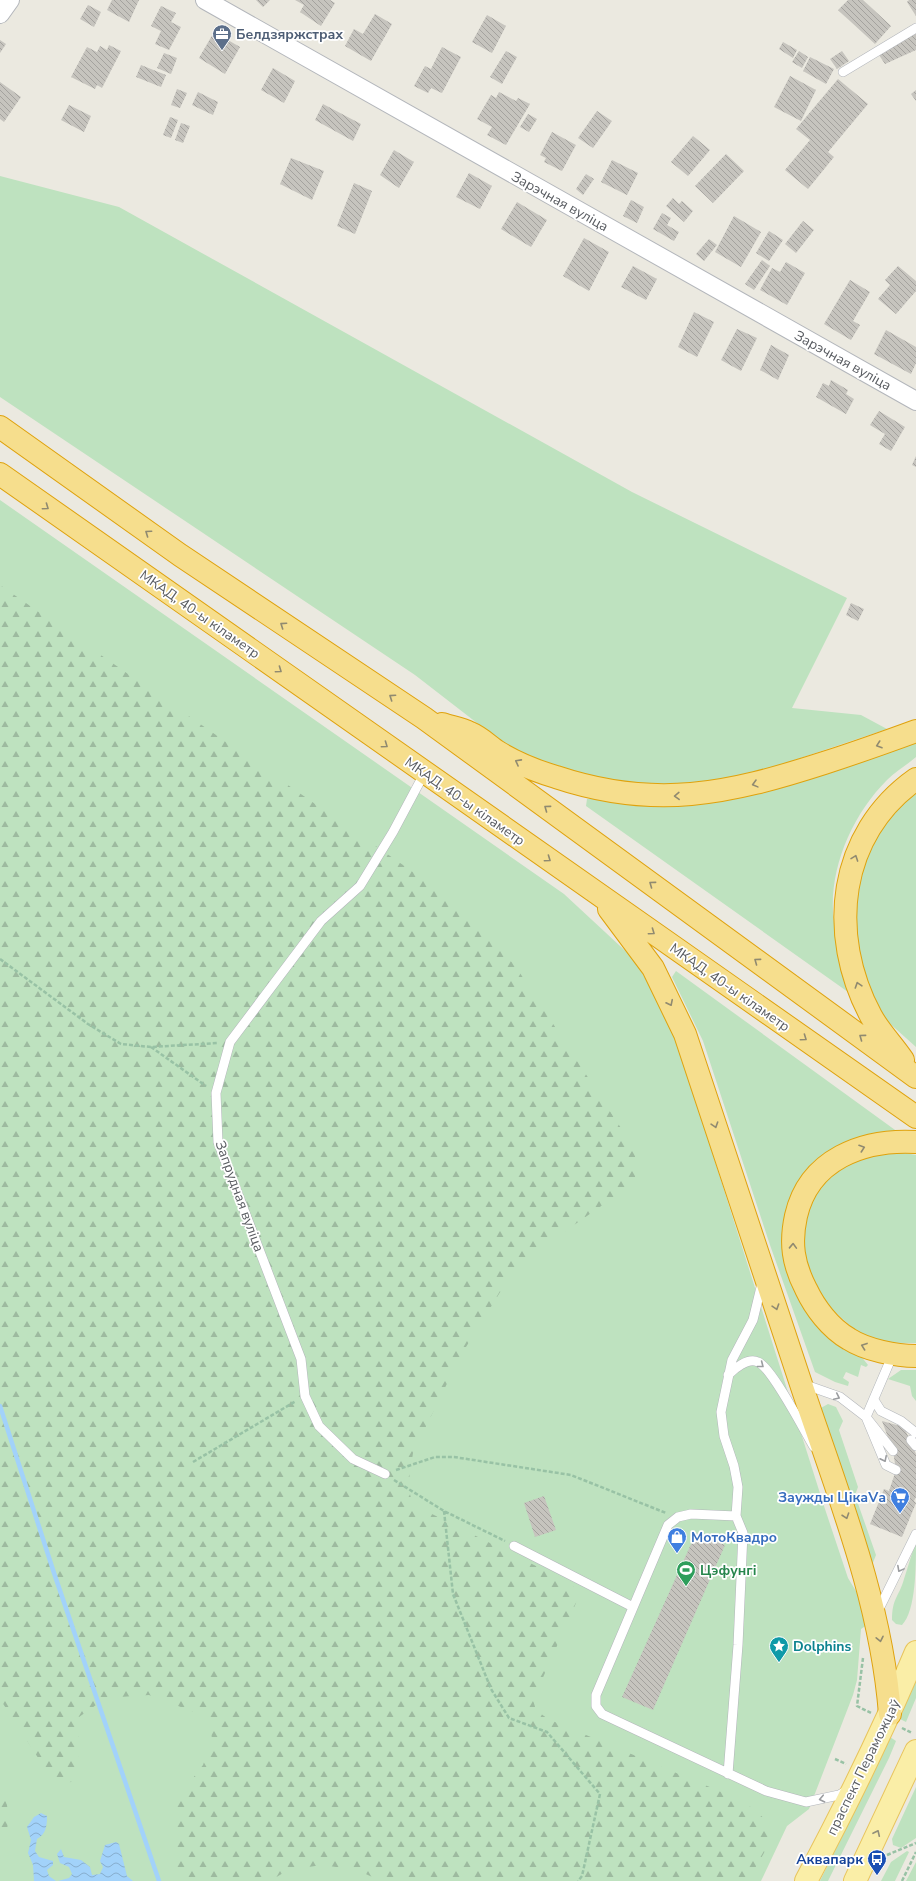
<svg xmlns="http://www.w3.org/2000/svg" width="916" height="1881" font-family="'Nunito Sans',sans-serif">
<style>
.grass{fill:#bee2bf}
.forest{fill:url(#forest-firs)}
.water{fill:url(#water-waves)}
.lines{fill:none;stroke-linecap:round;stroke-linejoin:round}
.stream{stroke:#a2d2fa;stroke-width:4.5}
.building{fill:url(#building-back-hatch)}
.lane-casing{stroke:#b3b6bb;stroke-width:10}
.street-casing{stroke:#b3b6bb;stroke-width:20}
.primary-casing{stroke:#e8c45c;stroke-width:24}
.highway-casing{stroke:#dfa20d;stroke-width:24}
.path{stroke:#98c2a5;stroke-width:2.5;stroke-dasharray:4 2;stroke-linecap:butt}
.lane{stroke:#fff;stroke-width:9}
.street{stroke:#fff;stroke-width:18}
.primary{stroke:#faeea7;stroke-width:22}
.highway{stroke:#f6de8d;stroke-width:22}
.oneway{stroke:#908a70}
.oneway2{stroke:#9b9da0}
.oneway3{stroke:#918f7a}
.labels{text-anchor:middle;stroke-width:3.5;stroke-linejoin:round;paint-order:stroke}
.service-label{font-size:14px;font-weight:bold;fill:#4e5e75;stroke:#fff;text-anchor:start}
.street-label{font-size:14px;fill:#595c61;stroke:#fff}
.shop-label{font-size:14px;font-weight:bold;fill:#366cbe;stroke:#fff;text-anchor:end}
.leisure-label{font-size:14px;font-weight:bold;fill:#27864d;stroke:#fff;text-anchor:start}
.culture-label{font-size:14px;font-weight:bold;fill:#0d838f;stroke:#fff;text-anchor:start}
.transit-label{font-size:14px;font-weight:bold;fill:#164399;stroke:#fff;text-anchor:end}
</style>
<defs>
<pattern id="forest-firs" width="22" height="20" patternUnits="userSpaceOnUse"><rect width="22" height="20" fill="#bee2bf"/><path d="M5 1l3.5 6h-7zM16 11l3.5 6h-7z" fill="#9dba9f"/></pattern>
<pattern id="water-waves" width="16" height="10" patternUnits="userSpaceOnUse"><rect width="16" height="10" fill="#a2d2fa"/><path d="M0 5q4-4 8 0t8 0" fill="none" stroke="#87aece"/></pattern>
<pattern id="building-back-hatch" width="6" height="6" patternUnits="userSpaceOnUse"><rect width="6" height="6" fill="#c6c4be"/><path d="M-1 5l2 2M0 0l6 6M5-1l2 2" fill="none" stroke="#a4a29e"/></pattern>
</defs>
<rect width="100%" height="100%" fill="#ebe9e0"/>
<path class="grass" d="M0 176 119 207 632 492 847 598 792 708 861 715 887 729 747 776 685 785 619 782 587 778 501 747 499 740 415 675 0 397Z
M0 500 564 894 633 958 670 1019 824 1506 848 1578 865 1606 870 1623 861 1629 857 1680 853 1695 809 1809 787 1826 761 1881H0Z
M916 740V757C907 765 896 771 887 780 851 816 827 872 834 923 837 947 843 969 848 992L586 806 587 799H597C627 802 657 807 688 805 763 800 845 764 916 740Z
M916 781V1047L887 1021 874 1002 862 978 849 892 897 795Z
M676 971 902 1135 829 1155 787 1263 868 1365 866 1367 861 1365 858 1377 846 1372 843 1378 849 1382 848 1386 835 1382 815 1372 770 1245 703 1041 672 977Z
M900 1152 916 1155V1343C900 1343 883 1343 868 1337 855 1332 844 1320 834 1311 827 1304 820 1296 814 1288 809 1280 807 1267 806 1258 799 1216 814 1183 852 1162 866 1154 885 1153 900 1152Z
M901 1370H916V1401L912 1396 910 1386 888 1379Z
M828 1404 836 1407 843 1421 839 1430 858 1487 855 1495 876 1555 872 1565 819 1409Z
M916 1543C916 1566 916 1611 902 1625L896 1624 892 1620C892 1598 899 1597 904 1579 908 1567 911 1555 916 1543Z
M916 1674V1698L906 1722 898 1718Z
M890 1737 896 1741 889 1758 828 1881H820Z
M916 1787V1838L901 1848 893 1845 892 1839Z
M907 1851 909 1852 895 1881H881L891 1862Z
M916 1862V1881H906Z"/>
<path class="forest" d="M0 585 439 890 488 932 518 970 632 1145C637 1159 637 1170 634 1183L517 1265 461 1355 413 1453 408 1486 411 1498 418 1507 570 1583 577 1590 576 1603 533 1700 536 1710 548 1719 743 1801C751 1808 761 1814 767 1822 779 1837 755 1867 747 1881H381L357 1870 322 1865 288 1870 270 1881H187L186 1877 177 1867 174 1825 177 1799 203 1765 212 1739 210 1725 194 1712 149 1695 106 1698 79 1717 78 1766 75 1780 64 1785 55 1784 0 1699Z
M0 1784C8 1804 12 1818 4 1839L0 1840Z"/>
<path class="water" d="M41 1813 47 1816C47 1826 46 1834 37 1839L35 1851 39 1857 53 1861V1865L47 1870 49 1876 56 1881H34L33 1865 28 1853 31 1840 27 1827 34 1817Z
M116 1842 119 1844 127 1876 133 1881H58L69 1878 72 1874 69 1867 60 1863 57 1854 61 1849 64 1857 81 1860 90 1867 92 1875 100 1874 103 1867 100 1861 105 1845Z"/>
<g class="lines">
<path class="stream" d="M0 1406 54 1573 159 1881"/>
</g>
<path class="building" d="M112 0H139L129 22 107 10Z
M256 0H270L263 7Z
M295 0H330L335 3 321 26 300 12 304 5Z
M848 0H863L891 26 875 44 838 10Z
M909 0H916V16L907 2Z
M88 5 101 12 94 27 80 19Z
M161 6 176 13 171 22 181 27 169 50 155 44 161 31 151 26Z
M375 14 392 24 371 61 345 46 354 29 363 34Z
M487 15 506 26 492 53 472 42Z
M916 31V50L885 64 879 55Z
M214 32 240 47 225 74 199 58Z
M0 40 6 44 0 53Z
M783 42 797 50 793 58 779 49Z
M109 45 121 51 102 88 97 85 95 89 71 77 87 47 97 52 100 46 107 50Z
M442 47 461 57 442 93 431 88 428 93 414 86 425 66 431 69Z
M506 51 517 57 502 84 490 77Z
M799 51 808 57 802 68 792 62Z
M842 51 849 61 837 69 830 59Z
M164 53 177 58 171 74 157 68Z
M810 57 834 69 826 84 803 71Z
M141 65 166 75 161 87 136 77Z
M273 68 295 81 284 103 261 90Z
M790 76 816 90 801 121 774 107Z
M838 79 868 104 828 152 834 157 808 189 785 170 810 140 796 129Z
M0 82 21 97 4 122 0 119Z
M177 89 187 93 180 108 171 105Z
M916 90V101L911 94Z
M198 92 218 102 213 115 192 105Z
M499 92 516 101 518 98 530 104 506 145 487 135 492 127 477 119 491 95 496 98Z
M323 104 361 124 353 141 315 120Z
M69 105 91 116 84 132 61 120Z
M597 111 612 121 593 148 578 138Z
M528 114 537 119 529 132 520 127Z
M170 117 178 120 171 138 163 135Z
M181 123 190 126 183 143 175 140Z
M552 132 576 145 562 171 544 162 546 158 540 155Z
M693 136 710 150 688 176 671 162Z
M394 150 414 162 399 188 380 175Z
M726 154 744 171 713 203 695 186Z
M291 158 324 171 312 200 280 184Z
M612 160 638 173 627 195 601 182Z
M469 173 492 186 480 209 456 197Z
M586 174 594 179 583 195 576 189Z
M354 183 372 191 355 234 337 226Z
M673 198 679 204 682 201 693 211 684 222 666 206Z
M631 200 644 207 637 223 623 216Z
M517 202 547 220 531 247 501 229Z
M662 213 671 218 667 225 679 232 674 241 653 229Z
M734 216 761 232 741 267 715 252Z
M803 221 814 230 796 253 785 244Z
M769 231 783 240 769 261 756 253Z
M584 238 609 252 589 291 563 276Z
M709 239 717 245 704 261 696 254Z
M762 260 770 266 754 290 745 284Z
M786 262 805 273 787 305 760 290 772 268 780 272Z
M633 266 657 279 646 300 621 287Z
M898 266 916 281V291L896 314 878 299 890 285 885 280Z
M850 280 870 292 853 321 860 325 851 340 824 324Z
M694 312 714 322 697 357 678 347Z
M737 329 757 338 741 371 721 360Z
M886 330 916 347V363L911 374 874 354Z
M771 345 789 355 778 380 760 370Z
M831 380 848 390 846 394 854 399 846 414 816 397 823 383 829 386Z
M879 411 905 427 891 451 879 444 885 434 870 425Z
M916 456V467L912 465Z
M851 603 864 609 858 621 846 615Z
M882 1421 904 1427 916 1454V1497L914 1501 916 1503 902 1537 870 1524 884 1489 889 1491 896 1470 893 1451Z
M544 1496 556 1530 535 1537 524 1503Z
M696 1533 725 1545 653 1710 622 1697Z"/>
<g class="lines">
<g class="lane-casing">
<path id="lane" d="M843 72 916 28
M893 1354 866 1417 886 1465 896 1470
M728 1375C734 1369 748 1357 758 1362 772 1368 804 1430 814 1447
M803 1384 840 1397 866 1417 893 1451
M874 1400 881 1411 901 1421 916 1433
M911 1440 916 1446
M385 1474 353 1459 319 1426 305 1396 301 1359 218 1142 216 1093 230 1042 321 921 360 886 393 832 425 772
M736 1516 691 1514 678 1517 668 1525 596 1695V1706L602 1714 766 1791 806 1802 839 1795 849 1789
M514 1546 633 1607
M877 1613 916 1534
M728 1774 738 1645 743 1533 736 1516 738 1487 734 1466 724 1436 721 1412 732 1360 753 1320 762 1283"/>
</g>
<g class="street-casing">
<path id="street" d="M205 0 916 401
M0 14 10 0"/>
</g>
<g class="primary-casing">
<path id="primary" d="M806 1881C846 1806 883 1731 916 1652
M855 1881 916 1751"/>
</g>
<g class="highway-casing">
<path id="highway" d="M0 427 180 555 424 718 916 1077
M0 474 916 1117
M442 724C451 727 462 729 470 733 480 737 489 746 498 752 516 763 536 771 556 777 655 810 728 794 824 763 855 753 886 742 916 731
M609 909 653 968 685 1034C724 1151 762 1267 801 1384 837 1492 881 1599 890 1714
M903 1060C893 1045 879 1031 871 1016 827 934 838 834 916 779
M916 1142C863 1139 809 1159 796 1216 790 1243 793 1264 806 1289 815 1308 830 1328 849 1339 866 1350 896 1356 916 1356"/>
</g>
<path class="path" d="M0 959 88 1024 121 1044 151 1047 218 1043
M151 1047 206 1086
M193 1462 296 1401
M396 1470 435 1457H454L571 1475 666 1513
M394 1480 444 1511 505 1541
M444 1511 453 1594 491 1689 509 1718 547 1732 600 1794 582 1876 578 1881
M863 1658 857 1706 871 1713
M902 1728 912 1733
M835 1759 846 1764
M887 1855 916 1843
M902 1881 916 1852"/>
<use href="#lane" class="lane"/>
<use href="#street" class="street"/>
<use href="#primary" class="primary"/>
<use href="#highway" class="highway"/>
</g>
<defs><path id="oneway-chevron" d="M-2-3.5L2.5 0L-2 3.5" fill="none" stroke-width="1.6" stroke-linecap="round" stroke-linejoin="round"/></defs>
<g class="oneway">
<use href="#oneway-chevron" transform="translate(46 507) rotate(35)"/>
<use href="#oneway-chevron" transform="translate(148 533) rotate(-145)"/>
<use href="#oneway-chevron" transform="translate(283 625) rotate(-146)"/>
<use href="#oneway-chevron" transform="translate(279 670) rotate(35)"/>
<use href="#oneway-chevron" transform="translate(392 697) rotate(-146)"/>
<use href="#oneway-chevron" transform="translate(385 745) rotate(35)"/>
<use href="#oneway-chevron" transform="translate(879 745) rotate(161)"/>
<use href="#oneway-chevron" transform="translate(518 762) rotate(-152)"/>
<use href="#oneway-chevron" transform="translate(755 784) rotate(165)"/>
<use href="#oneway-chevron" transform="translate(677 796) rotate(178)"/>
<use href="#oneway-chevron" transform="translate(547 808) rotate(-144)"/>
<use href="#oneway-chevron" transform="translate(855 858) rotate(-70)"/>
<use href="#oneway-chevron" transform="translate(548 859) rotate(35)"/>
<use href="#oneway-chevron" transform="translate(652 884) rotate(-144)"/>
<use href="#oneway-chevron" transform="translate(652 932) rotate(35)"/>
<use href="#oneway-chevron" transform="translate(757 961) rotate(-144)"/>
<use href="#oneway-chevron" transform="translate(858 985) rotate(-108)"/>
<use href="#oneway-chevron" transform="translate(670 1003) rotate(64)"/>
<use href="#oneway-chevron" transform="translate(862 1037) rotate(-144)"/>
<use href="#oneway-chevron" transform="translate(804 1038) rotate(35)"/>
<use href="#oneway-chevron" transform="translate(715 1125) rotate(72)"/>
<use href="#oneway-chevron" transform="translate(862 1148) rotate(-19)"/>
<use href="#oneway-chevron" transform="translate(793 1246) rotate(-88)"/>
<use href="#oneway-chevron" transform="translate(776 1307) rotate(72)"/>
<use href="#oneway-chevron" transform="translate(864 1346) rotate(-160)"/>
<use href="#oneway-chevron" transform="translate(846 1516) rotate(71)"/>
<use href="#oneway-chevron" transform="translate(880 1639) rotate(78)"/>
</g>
<g class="oneway2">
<use href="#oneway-chevron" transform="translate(761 1365) rotate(38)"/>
<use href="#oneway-chevron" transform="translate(837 1397) rotate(25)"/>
<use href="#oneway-chevron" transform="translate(884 1459) rotate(64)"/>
<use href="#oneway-chevron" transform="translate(900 1569) rotate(118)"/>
<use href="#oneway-chevron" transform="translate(822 1799) rotate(168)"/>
</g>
<use class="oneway3" href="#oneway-chevron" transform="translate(877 1833) rotate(-65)"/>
<defs>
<g id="office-pin" transform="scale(1)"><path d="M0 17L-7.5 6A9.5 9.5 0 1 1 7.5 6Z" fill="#5c6f8a" stroke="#fff"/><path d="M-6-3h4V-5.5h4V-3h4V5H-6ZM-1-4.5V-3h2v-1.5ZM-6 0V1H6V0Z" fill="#fff"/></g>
<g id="supermarket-pin" transform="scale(1)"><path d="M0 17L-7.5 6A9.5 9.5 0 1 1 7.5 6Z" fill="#3f7fe0" stroke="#fff"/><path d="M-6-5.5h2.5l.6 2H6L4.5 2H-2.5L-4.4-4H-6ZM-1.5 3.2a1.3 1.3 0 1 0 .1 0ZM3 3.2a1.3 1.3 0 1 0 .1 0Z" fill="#fff"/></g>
<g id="shop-pin" transform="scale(1)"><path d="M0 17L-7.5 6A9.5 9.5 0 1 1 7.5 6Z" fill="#3f7fe0" stroke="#fff"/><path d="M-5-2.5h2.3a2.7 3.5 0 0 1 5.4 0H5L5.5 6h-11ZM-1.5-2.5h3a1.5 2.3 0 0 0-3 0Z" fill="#fff"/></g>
<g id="stadium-pin" transform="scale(1)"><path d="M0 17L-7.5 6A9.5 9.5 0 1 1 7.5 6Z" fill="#2e9e5b" stroke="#fff"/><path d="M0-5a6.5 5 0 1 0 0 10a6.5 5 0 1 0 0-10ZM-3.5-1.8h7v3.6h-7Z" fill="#fff"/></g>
<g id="sight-pin" transform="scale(1)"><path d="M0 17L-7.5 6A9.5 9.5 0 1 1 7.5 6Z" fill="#0f9aa8" stroke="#fff"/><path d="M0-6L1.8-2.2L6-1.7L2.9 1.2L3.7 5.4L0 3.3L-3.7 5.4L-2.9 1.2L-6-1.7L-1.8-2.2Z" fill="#fff"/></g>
<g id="bus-pin" transform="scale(1)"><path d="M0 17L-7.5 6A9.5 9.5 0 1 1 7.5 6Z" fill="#1a4fb4" stroke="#fff"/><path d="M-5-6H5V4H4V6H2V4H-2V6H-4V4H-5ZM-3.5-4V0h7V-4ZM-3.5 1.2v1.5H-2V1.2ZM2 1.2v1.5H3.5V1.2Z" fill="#fff"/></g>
</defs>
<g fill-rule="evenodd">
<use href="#office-pin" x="222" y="34"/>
<use href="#supermarket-pin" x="900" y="1497"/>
<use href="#shop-pin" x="677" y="1537"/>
<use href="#stadium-pin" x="686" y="1570"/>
<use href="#sight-pin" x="779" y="1646"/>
<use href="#bus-pin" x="877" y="1859"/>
</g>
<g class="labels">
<g class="service-label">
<text x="236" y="39">Белдзяржстрах</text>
</g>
<g class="street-label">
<text transform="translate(560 201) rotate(29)" y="5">Зарэчная вуліца</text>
<text transform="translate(843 360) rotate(29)" y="5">Зарэчная вуліца</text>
<text transform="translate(200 614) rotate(35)" y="5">МКАД, 40-ы кіламетр</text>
<text transform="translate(465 801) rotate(35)" y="5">МКАД, 40-ы кіламетр</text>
<text transform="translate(730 987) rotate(35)" y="5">МКАД, 40-ы кіламетр</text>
<text transform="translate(240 1196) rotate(70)" y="5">Запрудная вуліца</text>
<text transform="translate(863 1767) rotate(-64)" y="5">праспект Пераможцаў</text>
</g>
<g class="shop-label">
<text x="886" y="1502">Заужды ЦікаVа</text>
<text x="691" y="1542" text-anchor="start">МотоКвадро</text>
</g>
<g class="leisure-label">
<text x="700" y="1575">Цэфунгі</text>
</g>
<g class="culture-label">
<text x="793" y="1651">Dolphins</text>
</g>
<g class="transit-label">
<text x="863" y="1864">Аквапарк</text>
</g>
</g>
</svg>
